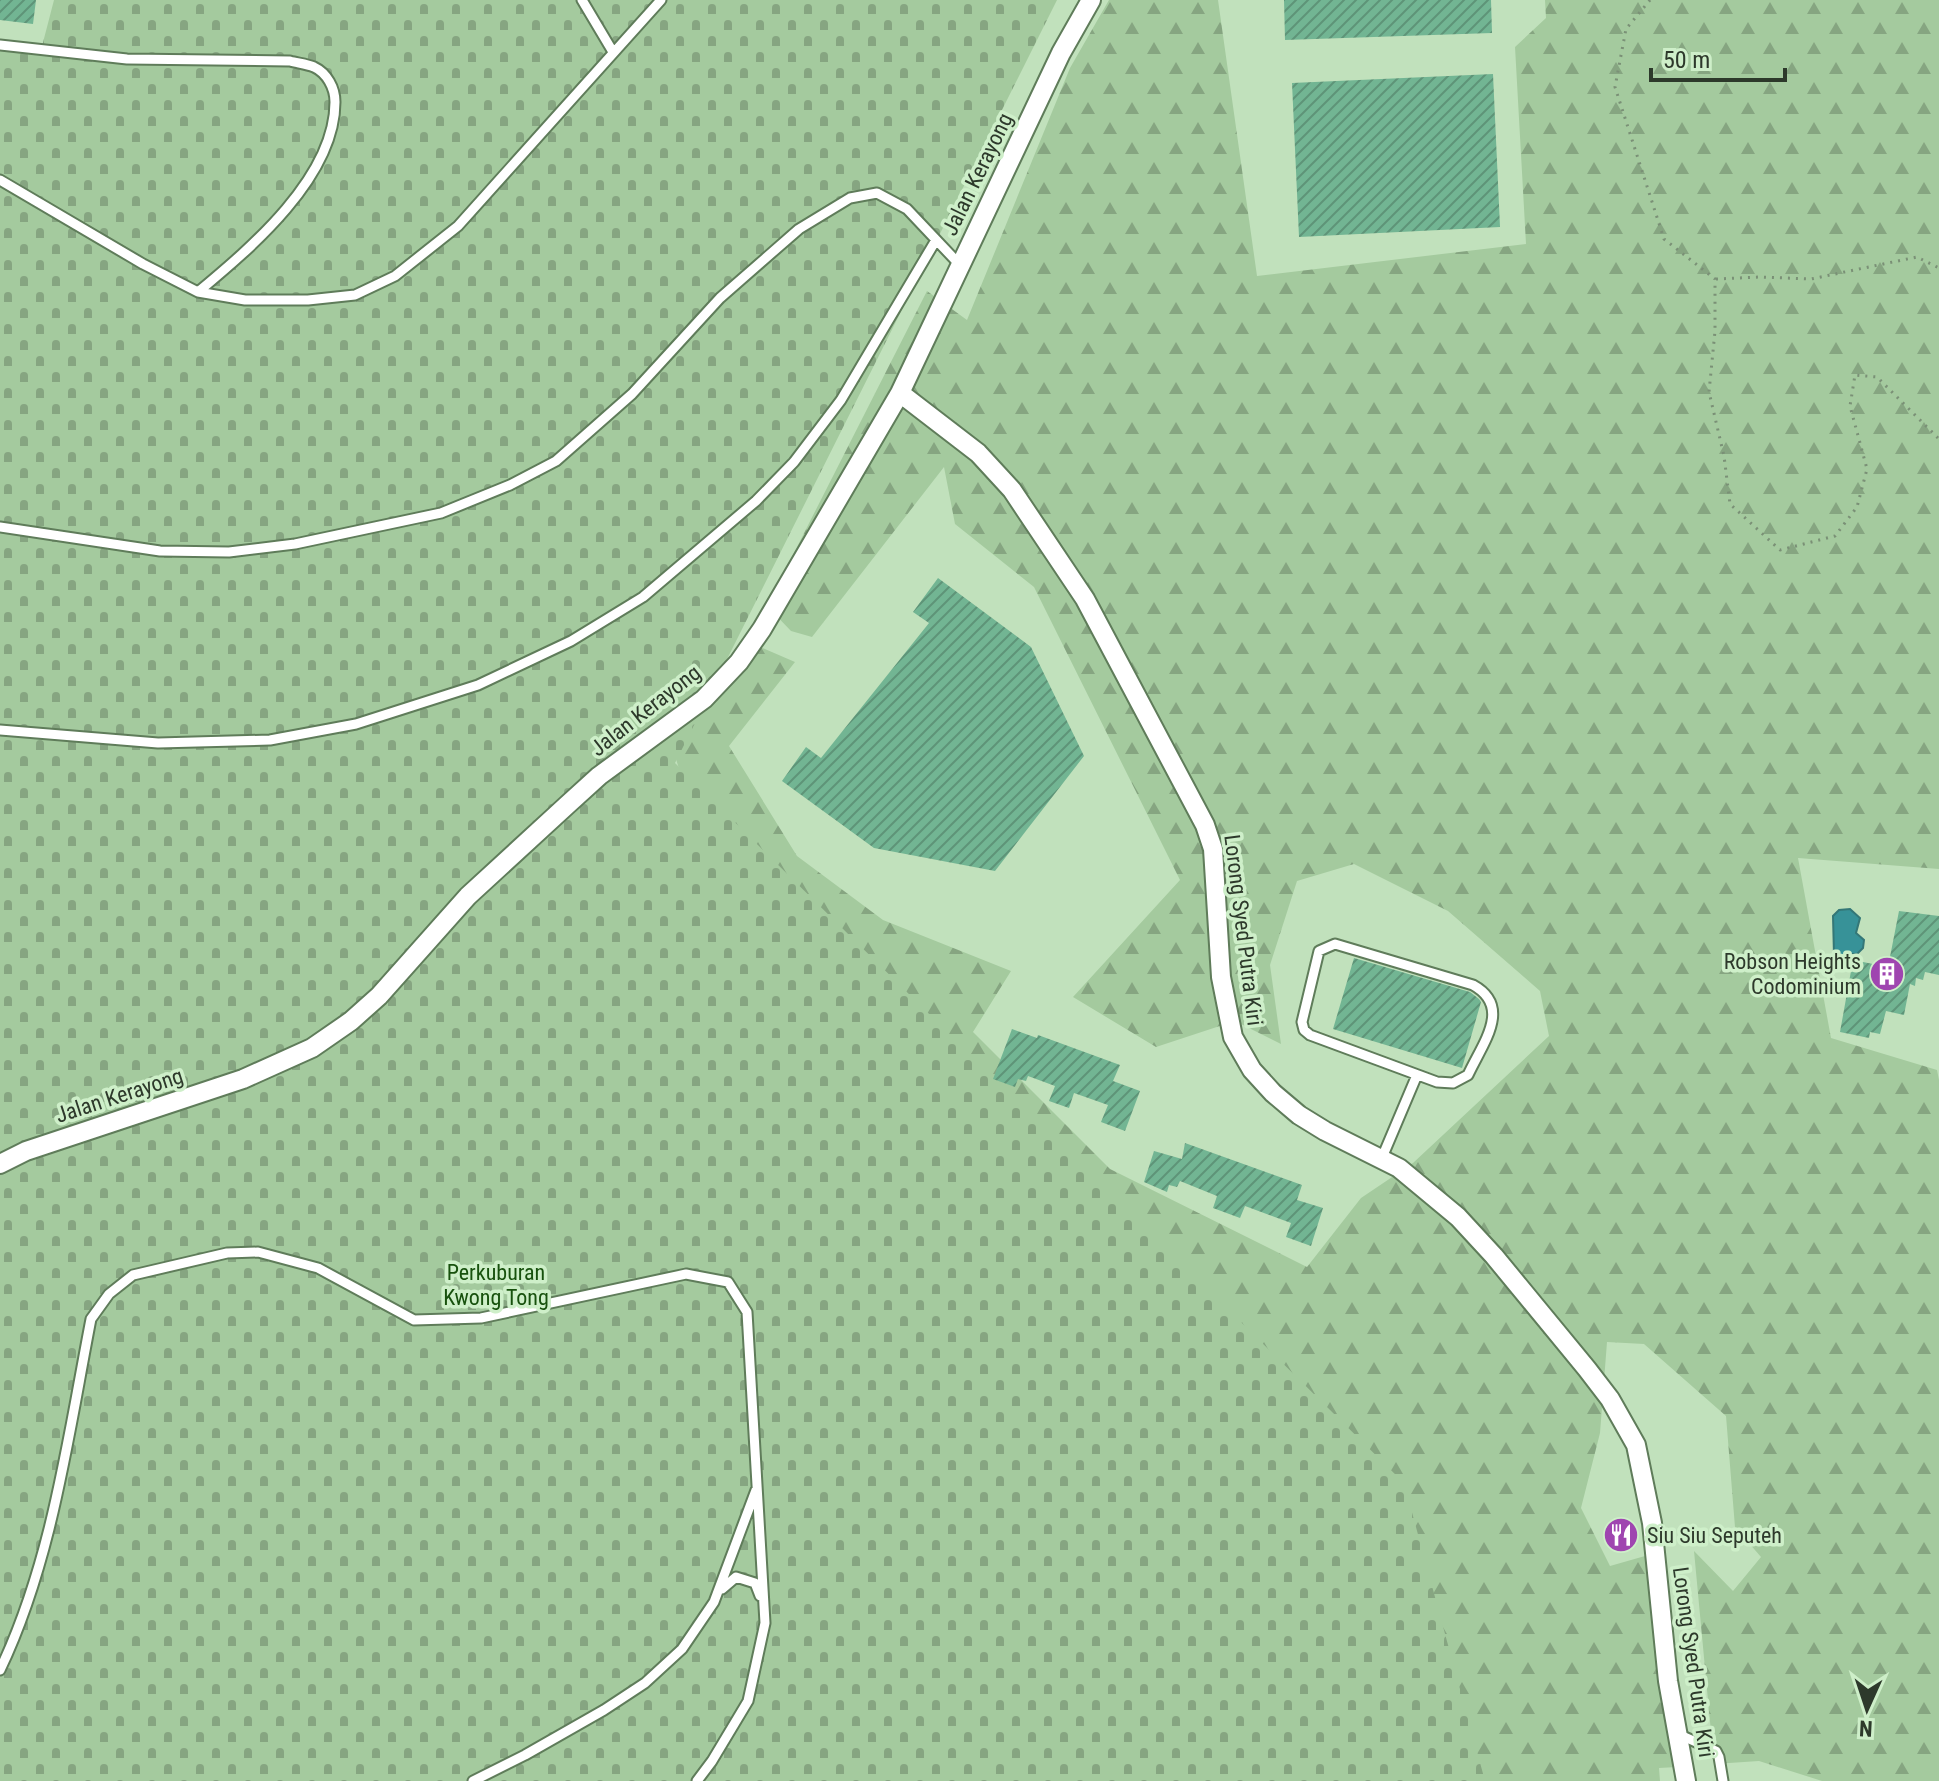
<svg xmlns="http://www.w3.org/2000/svg" width="1939" height="1781" font-family="'Roboto Condensed',sans-serif">
<style>
.forest{fill:url(#forest-firs)}
.cemetery{fill:url(#cemetery-stones)}
.water{fill:#379298;stroke:#347777;stroke-width:2}
.building{fill:url(#building-hatch)}
.lines{fill:none;stroke-linecap:round;stroke-linejoin:round}
.lane-casing{stroke:#5f7c5a;stroke-width:13}
.street-casing{stroke:#5f7c5a;stroke-width:22}
.path{stroke:#7a9076;stroke-width:3;stroke-dasharray:2 6;stroke-linecap:butt}
.lane{stroke:#fff;stroke-width:9}
.street{stroke:#fff;stroke-width:18}
.labels{text-anchor:middle;stroke-width:7;stroke-linejoin:round;paint-order:stroke}
.street-label{font-size:22px;fill:#2d392b;stroke:#ceefc9}
.poi-label{font-size:22px;fill:#2d392b;stroke:#ceefc9;text-anchor:end}
.park-label{font-size:22px;fill:#17510d;stroke:#ceefc9}
</style>
<defs>
<pattern id="forest-firs" width="22" height="20" patternUnits="userSpaceOnUse" patternTransform="scale(2)"><rect width="22" height="20" fill="#a4ca9e"/><path d="M5 1l3.5 6h-7zM16 11l3.5 6h-7z" fill="#86a581"/></pattern>
<pattern id="cemetery-stones" width="16" height="16" patternUnits="userSpaceOnUse" patternTransform="scale(2)"><rect width="16" height="16" fill="#a4ca9e"/><path d="M2 7V4a2 2 0 0 1 4 0v3zM10 15v-3a2 2 0 0 1 4 0v3z" fill="#86a581"/></pattern>
<pattern id="building-hatch" width="6" height="6" patternUnits="userSpaceOnUse" patternTransform="scale(2)"><rect width="6" height="6" fill="#72b593"/><path d="M-1 1l2-2M0 6l6-6M5 7l2-2" fill="none" stroke="#5e9478"/></pattern>
</defs>
<rect width="100%" height="100%" fill="#c1e1bc"/>
<path class="forest" d="M1109 0H1218L1257 276 1526 244 1515 47 1546 18 1545 0H1939V869L1798 858 1831 1038 1937 1070 1939 1080V1781H1822L1759 1761 1714 1764 1694 1551 1733 1591 1761 1557 1735 1527 1726 1416 1644 1344 1607 1342 1600 1433 1581 1508 1610 1566 1645 1556 1677 1767 1659 1768 1660 1781H1190L688 798 668 733 744 640 795 662 729 746 797 856 883 920 1011 971 973 1032 1110 1169 1307 1267 1361 1198 1413 1163 1549 1036 1540 991 1448 911 1354 864 1297 881 1270 965 1281 1044 1235 1021 1156 1047 1073 997 1180 880 1034 587 955 524 944 467 812 637 791 631 767 606 927 291 967 320 1070 68Z"/>
<path class="cemetery" d="M54 0H1057L675 763 1404 1483 1485 1781H0V47L40 54Z"/>
<path class="water" d="M1850 909 1860 918 1856 933 1864 940 1863 948 1857 954H1850L1845 960 1838 959 1834 955 1833 916 1839 910Z"/>
<path class="building" d="M0 0H36L33 24 0 20Z
M1284 0H1491L1492 33 1285 40Z
M1493 74 1500 227 1299 237 1292 83Z
M938 578 1031 647 1084 756 995 871 874 848 782 781 806 747 821 758 929 623 913 612Z
M1899 911 1939 916V975L1925 972 1923 980 1916 978 1915 986 1910 984 1904 1015 1886 1011 1880 1034 1870 1032 1869 1038 1840 1032 1853 960 1888 967Z
M1354 958 1470 992 1479 999 1481 1002 1462 1068 1333 1029Z
M1012 1029 1037 1038 1038 1035 1120 1065 1113 1081 1140 1091 1125 1131 1101 1122 1108 1105 1074 1093 1069 1108 1049 1101 1055 1086 1028 1076 1026 1081 1018 1079 1015 1087 993 1079Z
M1185 1143 1302 1185 1297 1200 1323 1208 1311 1246 1286 1237 1291 1223 1245 1206 1240 1218 1213 1208 1217 1196 1180 1181 1177 1187 1169 1185 1167 1192 1144 1182 1154 1151 1182 1159Z"/>
<g class="lines">
<g class="lane-casing">
<path id="lane" d="M582 0 613 52
M0 45 127 59 290 61C297 63 307 64 314 67 327 73 335 88 335 102 335 177 251 248 198 292
M0 180 143 264 198 292 245 300H308L355 295 395 276 458 226 661 0
M0 527 160 551 229 552 295 544 441 513 510 485 556 461 632 394 720 298 799 229 850 198 877 193 907 209 960 265
M0 730 158 743 270 740 356 724 478 685 571 641 643 597 756 501 794 462 841 400 936 240
M1335 944 1473 985C1513 1007 1482 1044 1468 1075L1453 1083 1437 1082 1310 1035 1304 1030 1302 1022 1319 951Z
M1381 1160 1417 1075
M722 1589 736 1577 755 1583 760 1596
M0 1670C52 1561 68 1437 91 1319L109 1294 133 1275 227 1253 258 1252 318 1268 414 1320 481 1318 686 1274 728 1282 747 1312 765 1623 748 1701 712 1761 697 1781
M1678 1734 1716 1751 1719 1757 1723 1781
M473 1781 525 1755 604 1710 645 1683 682 1649 714 1602 756 1490"/>
</g>
<g class="street-casing">
<path id="street" d="M900 393 978 453 1012 490 1085 599 1205 825 1213 849 1221 977 1233 1037 1252 1070 1273 1093 1299 1115 1325 1131 1399 1168 1458 1217 1494 1256 1587 1369 1610 1399 1636 1445 1652 1523 1668 1681 1686 1781
M0 1164 26 1151 243 1079 312 1048 351 1021 379 996 468 896 566 806 599 776 704 699 739 662 762 629 900 393 1061 53 1091 0"/>
</g>
<path class="path" d="M1650 0 1626 29 1615 87 1664 239 1715 279V331L1709 392 1724 456 1730 504 1780 550 1835 536 1857 507 1867 469 1850 406 1855 375 1877 377 1939 439
M1716 279 1760 277 1811 279 1917 257 1939 268"/>
<use href="#lane" class="lane"/>
<use href="#street" class="street"/>
</g>
<defs>
<g id="building-disc" transform="scale(1.8)"><circle r="9.5" fill="#9f45b0" stroke="#ceefc9"/><path d="M-4-6H4V6H1V3H-1V6H-4ZM-2.5-4.3h1.7v1.8h-1.7ZM.8-4.3h1.7v1.8H.8ZM-2.5-1h1.7V.8h-1.7ZM.8-1h1.7V.8H.8Z" fill="#fff"/></g>
<g id="restaurant-disc" transform="scale(1.8)"><circle r="9.5" fill="#9f45b0" stroke="#ceefc9"/><path d="M-5-6h1v4h1v-4h1v4h1v-4h1v5L-1.5 .5V6h-2V.5L-5-1ZM5-6V6H3V1.5H1.5Q1.5-4 5-6Z" fill="#fff"/></g>
</defs>
<g fill-rule="evenodd">
<use href="#building-disc" x="1887" y="974"/>
<use href="#restaurant-disc" x="1621" y="1535"/>
</g>
<g class="labels">
<g class="street-label">
<text transform="translate(977 174) rotate(-64)" y="8">Jalan Kerayong</text>
<text transform="translate(645 710) rotate(-38)" y="8">Jalan Kerayong</text>
<text transform="translate(1244 930) rotate(83)" y="8">Lorong Syed Putra Kiri</text>
<text transform="translate(119 1095) rotate(-18)" y="8">Jalan Kerayong</text>
<text transform="translate(1694 1662) rotate(82)" y="8">Lorong Syed Putra Kiri</text>
</g>
<g class="poi-label">
<text x="1861" y="969">Robson Heights<tspan x="1861" dy="25">Codominium</tspan></text>
<text x="1647" y="1543" text-anchor="start">Siu Siu Seputeh</text>
</g>
<g class="park-label">
<text x="496" y="1280">Perkuburan<tspan x="496" dy="25">Kwong Tong</tspan></text>
</g>
</g>
<g transform="translate(1867 1709) rotate(183)" stroke="#ceefc9" stroke-width="6" paint-order="stroke">
<path d="M0-6L14 30L0 20L-14 30Z" fill="#2d392b"/>
<text y="-12" font-size="22" font-weight="bold" text-anchor="middle" fill="#2d392b">N</text>
</g>
<path d="M1651 68v12h134v-12" fill="none" stroke="#2d392b" stroke-width="4"/>
<text x="1663" y="68" font-size="24" fill="#2d392b" stroke="#ceefc9" stroke-width="6" paint-order="stroke">50 m</text>
</svg>
